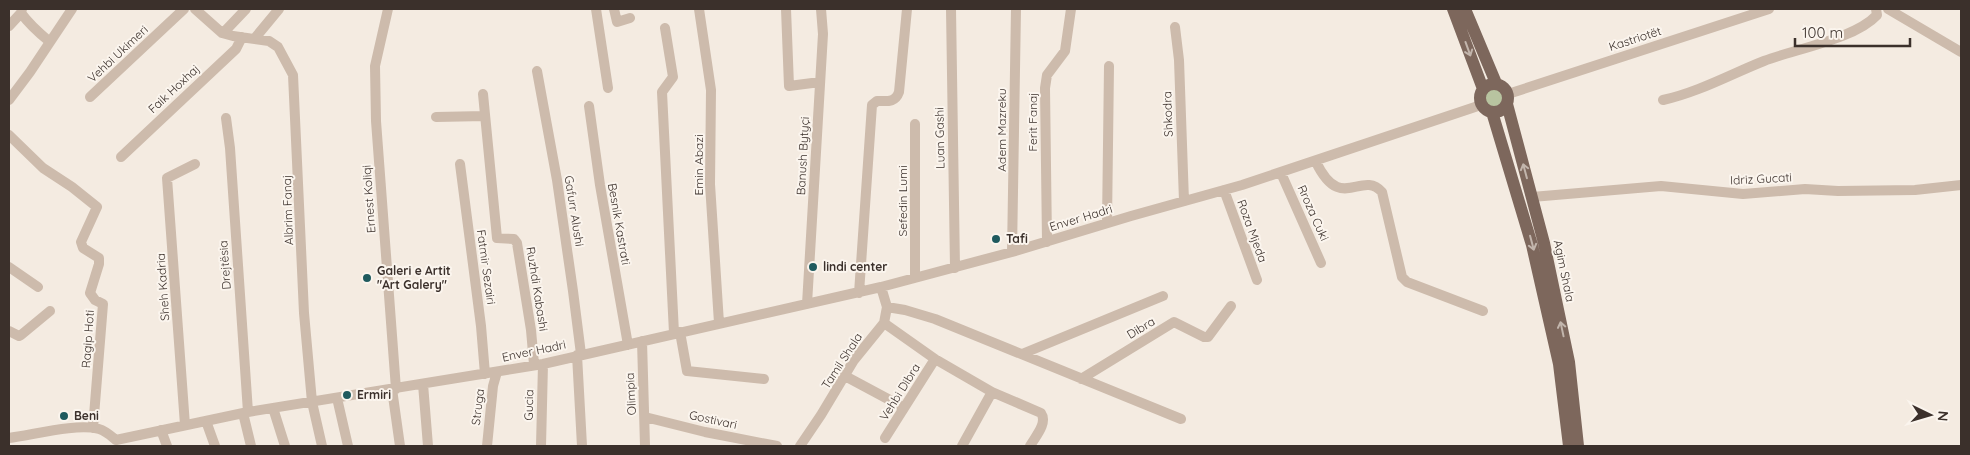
<svg xmlns="http://www.w3.org/2000/svg" width="1970" height="455" font-family="Quicksand,sans-serif">
<style>
.green{fill:#b8c4a0}
.lines{fill:none;stroke-linecap:round;stroke-linejoin:round}
.minor{stroke:#cdbbac;stroke-width:10}
.major{stroke:#7d675c;stroke-width:12}
.oneway{stroke:#c2b5ac}
.poi-dot{fill:#1f5a5e;stroke:#fbf5ee;stroke-width:2}
.labels{text-anchor:middle;stroke-width:4;stroke-linejoin:round;paint-order:stroke}
.street-label{font-size:12px;fill:#3b302b;stroke:#fbf5ee}
.poi-label{font-size:12px;font-weight:bold;fill:#3b302b;stroke:#fbf5ee;text-anchor:start}
</style>
<rect width="100%" height="100%" fill="#f4ebe1"/>
<path class="green" d="M1484 98a10 10 0 1 1 20 0a10 10 0 1 1-20 0Z"/>
<g class="lines">
<path class="minor" d="M22 9 21 13C29 24 39 33 50 42
M195 9 222 33 233 36 269 41 278 47 293 75 304 313 312 402 322 446
M388 9 375 66 376 121 396 389
M596 9 608 88
M614 9 617 22 630 18
M699 9 711 90 710 184 719 323
M786 9 789 86 820 82
M951 9 955 268
M1888 9 1961 52
M9 26 21 13
M1175 27 1179 60 1184 201
M665 28 673 77 662 92 674 333
M222 33 226 30 246 9
M255 38 279 9
M537 71 557 180 573 291 581 354
M483 94 497 238 514 239 517 243 531 330 534 364
M1508 94 1769 9
M90 97 184 9
M9 100 30 72 72 9
M1663 100C1699 92 1731 74 1764 61 1795 49 1855 39 1877 15L1876 9
M589 106 600 185 628 345
M436 117 485 116
M226 118 230 148 248 412
M915 124V278
M9 135 43 168 72 187 97 207 81 242 83 248 99 258V264L90 293 95 300 103 304 93 428
M121 157 236 49 242 37
M1316 162C1341 214 1361 169 1382 192L1402 277 1407 282 1483 311
M460 164 481 326 485 374
M1281 173 1321 263
M1224 190 1257 280
M1532 197 1661 186 1743 194 1805 189 1838 191 1915 190 1961 185
M1107 223 1109 66
M1047 242 1045 88 1047 75 1065 51 1071 9
M1012 252 1016 9
M9 267 38 287
M859 293 872 105 877 101C887 101 895 103 899 92L907 9
M807 304 823 34 821 9
M887 307 905 310 935 319 1181 419
M884 323 935 359 992 392 1041 413C1048 423 1035 437 1030 446
M9 331 19 336 21 335 50 311
M680 332 687 371 764 379
M642 341 645 446
M1022 354 1163 296
M577 355 582 446
M845 376 901 406
M1081 379 1174 322 1204 337H1208L1231 306
M423 384 428 446
M392 389 400 446
M337 398 348 446
M273 408 285 446
M243 413 251 446
M645 417 705 432 777 446
M206 421 215 446
M185 425 167 178 195 164
M161 430 167 446
M9 438C33 435 77 423 99 429 106 431 111 436 116 440
M885 438 935 359
M116 440 248 412 543 364 881 287 1012 252 1131 216 1242 185 1481 105
M487 446 493 386 497 372
M541 446 543 364
M800 446 821 415 854 360 884 323 887 307 881 287
M962 446 992 392"/>
<path class="major" d="M1453 9 1483 89
M1465 9 1496 83
M1480 98a14 14 0 1 1 28 0a14 14 0 1 1-28 0Z
M1507 104 1544 243 1569 362 1578 446
M1492 112 1532 245 1559 364 1569 446"/>
</g>
<defs><path id="oneway-shaft" d="M-6 0H5M1.5-3L5.5 0L1.5 3" fill="none" stroke-width="1.6" stroke-linecap="round" stroke-linejoin="round" transform="scale(1.25)"/></defs>
<g class="oneway">
<use href="#oneway-shaft" transform="translate(1468 49) rotate(70)"/>
<use href="#oneway-shaft" transform="translate(1525 171) rotate(-105)"/>
<use href="#oneway-shaft" transform="translate(1532 243) rotate(75)"/>
<use href="#oneway-shaft" transform="translate(1562 329) rotate(-102)"/>
</g>
<g class="poi-dot">
<circle cx="996" cy="239" r="5"/>
<circle cx="813" cy="267" r="5"/>
<circle cx="367" cy="278" r="5"/>
<circle cx="347" cy="395" r="5"/>
<circle cx="64" cy="416" r="5"/>
</g>
<g class="labels">
<g class="street-label">
<text transform="translate(1635 39) rotate(-18)" y="4">Kastriotët</text>
<text transform="translate(118 54) rotate(-43)" y="4">Vehbi Ukimeri</text>
<text transform="translate(174 89) rotate(-43)" y="4">Faik Hoxhaj</text>
<text transform="translate(1168 114) rotate(-92)" y="4">Shkodra</text>
<text transform="translate(1033 122) rotate(-90)" y="4">Ferit Fanaj</text>
<text transform="translate(1002 130) rotate(-90)" y="4">Adem Mazreku</text>
<text transform="translate(940 138) rotate(-91)" y="4">Luan Gashi</text>
<text transform="translate(803 156) rotate(-87)" y="4">Banush Bytyçi</text>
<text transform="translate(699 165) rotate(-90)" y="4">Emin Abazi</text>
<text transform="translate(1761 179) rotate(-3)" y="4">Idriz Gucati</text>
<text transform="translate(369 199) rotate(-94)" y="4">Ernest Koliqi</text>
<text transform="translate(903 201) rotate(-90)" y="4">Sefedin Lumi</text>
<text transform="translate(288 210) rotate(-92)" y="4">Albrim Fanaj</text>
<text transform="translate(574 211) rotate(81)" y="4">Gafurr Alushi</text>
<text transform="translate(1313 213) rotate(66)" y="4">Rroza Cuki</text>
<text transform="translate(1081 218) rotate(-17)" y="4">Enver Hadri</text>
<text transform="translate(619 224) rotate(80)" y="4">Besnik Kastrati</text>
<text transform="translate(1252 231) rotate(70)" y="4">Roza Mjeda</text>
<text transform="translate(225 265) rotate(-94)" y="4">Drejtësia</text>
<text transform="translate(486 267) rotate(82)" y="4">Fatmir Sezairi</text>
<text transform="translate(1564 271) rotate(78)" y="4">Agim Shala</text>
<text transform="translate(163 287) rotate(-94)" y="4">Sheh Kadria</text>
<text transform="translate(537 289) rotate(81)" y="4">Ruzhdi Kabashi</text>
<text transform="translate(1141 328) rotate(-31)" y="4">Dibra</text>
<text transform="translate(88 339) rotate(-86)" y="4">Ragip Hoti</text>
<text transform="translate(534 351) rotate(-12)" y="4">Enver Hadri</text>
<text transform="translate(842 361) rotate(-57)" y="4">Tamil Shala</text>
<text transform="translate(900 392) rotate(-58)" y="4">Vehbi Dibra</text>
<text transform="translate(631 394) rotate(-93)" y="4">Olimpia</text>
<text transform="translate(529 405) rotate(-89)" y="4">Gucia</text>
<text transform="translate(478 407) rotate(-83)" y="4">Struga</text>
<text transform="translate(713 420) rotate(12)" y="4">Gostivari</text>
</g>
<g class="poi-label">
<text x="1006" y="243">Tafi</text>
<text x="823" y="271">lindi center</text>
<text x="377" y="275">Galeri e Artit<tspan x="377" dy="14">"Art Galery"</tspan></text>
<text x="357" y="399">Ermiri</text>
<text x="74" y="420">Beni</text>
</g>
</g>
<rect width="1970" height="455" fill="none" stroke="#3b302b" stroke-width="20"/>
<g transform="translate(1930 415) rotate(95)" stroke="#fbf5ee" stroke-width="4" paint-order="stroke">
<path d="M0-4L9 19L0 12L-9 19Z" fill="#3b302b"/>
<text y="-8" font-size="14" font-weight="bold" text-anchor="middle" fill="#3b302b">N</text>
</g>
<path d="M1795 38v8h115v-8" fill="none" stroke="#3b302b" stroke-width="2.5"/>
<text x="1802" y="38" font-size="15" fill="#3b302b" stroke="#fbf5ee" stroke-width="4" paint-order="stroke">100 m</text>
</svg>
